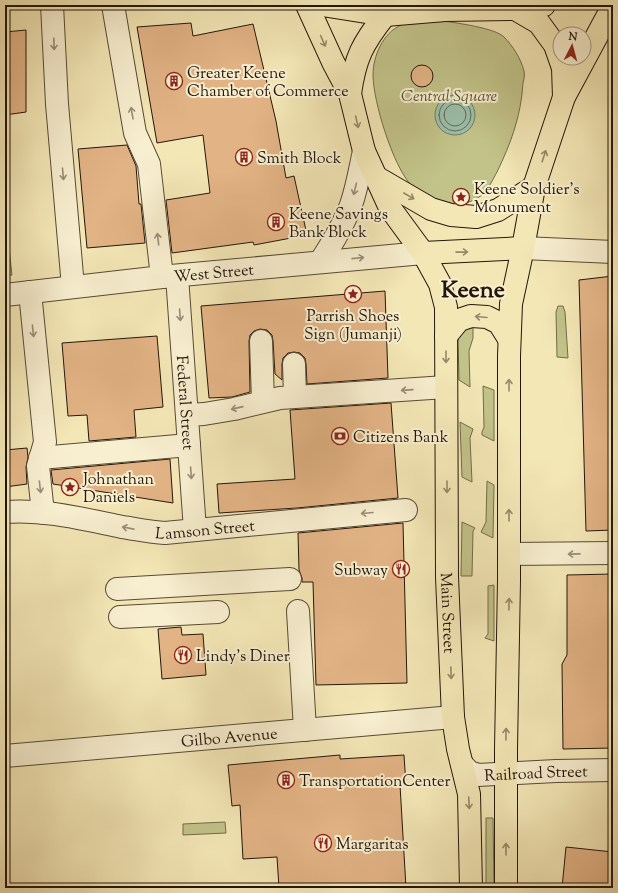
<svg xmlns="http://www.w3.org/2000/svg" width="618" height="893" font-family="'Sorts Mill Goudy',serif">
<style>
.green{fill:#c2c389;stroke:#726c4a}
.water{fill:#9cc0ab;stroke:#6c7c6b}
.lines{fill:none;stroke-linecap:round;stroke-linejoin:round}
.shore{stroke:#606b5b;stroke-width:1}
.building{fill:#e2b385;stroke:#23160b}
.minor-casing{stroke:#574a36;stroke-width:24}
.major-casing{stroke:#23160b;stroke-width:24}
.minor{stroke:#f8efd0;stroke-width:22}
.major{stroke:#f4e7b6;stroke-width:22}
.oneway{stroke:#968969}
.oneway2{stroke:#988d77}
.labels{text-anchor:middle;stroke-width:4;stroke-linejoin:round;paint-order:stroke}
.poi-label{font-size:16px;fill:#23160b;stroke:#f8efd0;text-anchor:start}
.park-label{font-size:16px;font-style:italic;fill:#5b5337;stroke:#f8efd0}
.street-label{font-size:16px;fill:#23160b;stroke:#f8efd0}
.town-label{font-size:24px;font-weight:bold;fill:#23160b;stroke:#f8efd0}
</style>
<rect width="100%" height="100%" fill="#f4e7b6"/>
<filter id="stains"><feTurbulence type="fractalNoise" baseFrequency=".005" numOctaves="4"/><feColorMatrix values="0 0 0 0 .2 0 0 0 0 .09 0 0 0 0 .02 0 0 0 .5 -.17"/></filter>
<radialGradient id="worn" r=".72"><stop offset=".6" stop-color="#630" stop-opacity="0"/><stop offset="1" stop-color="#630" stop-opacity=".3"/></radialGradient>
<path class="green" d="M443 21C457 23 495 28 504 37 513 46 521 59 524 71 525 75 524 79 523 83 521 116 511 143 497 172 493 179 488 190 482 195 473 202 460 206 448 205 444 204 414 188 411 185 393 166 373 101 373 75 373 56 383 33 401 25 409 21 434 22 443 21Z
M5 212 12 275 5 276Z
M558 306H563L565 312 568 358 557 357 556 312Z
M473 325V338L469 351 470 387 459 380 458 340 460 332Z
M483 386 494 390V441L482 435V432L484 427Z
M460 422 473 429 470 438 472 482 462 477Z
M487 481 494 485 493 538 481 532 486 522Z
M462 522 475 528 473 531 472 576H461Z
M494 585V641L485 638 488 634V586Z
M486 818H493L494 888H486Z
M225 822 226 833 183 835V824Z"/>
<path class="water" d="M435 115a20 20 0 1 1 40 0a20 20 0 1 1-40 0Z"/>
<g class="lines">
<path class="shore" d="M439 115a16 16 0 1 1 32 0a16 16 0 1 1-32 0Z
M444 115a11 11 0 1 1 22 0a11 11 0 1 1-22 0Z"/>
</g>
<path class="building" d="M191 23 193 36 253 24 276 121 286 178 294 176 307 235 254 245 253 242 172 253 166 200 210 193 203 135 157 143 137 27Z
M26 30V112L5 115V32Z
M411 76a11 11 0 1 1 22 0a11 11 0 1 1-22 0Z
M127 145 136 166 139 204H141L145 243 87 248 78 149Z
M613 276V530L586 531 579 280Z
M385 291 388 378 307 384 306 364 305 358 300 353 294 352 288 353 283 358 282 364V380L275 374 273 341 272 335 267 330 260 329 254 331 250 335 249 341 250 392 232 397 209 398 201 306Z
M157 336 163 407 134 410 136 437 89 441 87 415 68 416 62 343Z
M391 403 398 498 297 508 219 513 217 484 295 479 290 410Z
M27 448 28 457 26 467 27 484 5 487V450Z
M170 459 173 503 53 484 51 470Z
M403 523 407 683 316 685 313 582H302V578L299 570 298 533Z
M613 574V748L563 749 562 664 567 655V575Z
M181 627 182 635 203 634 206 675 162 679 158 629Z
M340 755V759L404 755 406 785H400L406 888H279L277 857 243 859 240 805 232 806 228 765Z
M566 847 613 852V888H562Z"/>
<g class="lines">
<g class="minor-casing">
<g id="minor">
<path d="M52 5 57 104 73 287"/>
<path d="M113 5 135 133 149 164 162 277"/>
<path d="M523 248 613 252"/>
<path d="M320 262C332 244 343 226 351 205 357 188 360 169 364 151"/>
<path id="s1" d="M177 276 195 530"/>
<path d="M30 292 45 442 38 466 43 513"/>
<path id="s2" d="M5 295 171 276 423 253"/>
<path d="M261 341 263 401"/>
<path d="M294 364 295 396"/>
<path d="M187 415 204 414 234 409 280 398 446 387"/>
<path d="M40 458 189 445"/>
<path id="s3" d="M5 512C45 509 83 519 122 527 136 529 150 532 165 533L406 510"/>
<path d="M509 554 613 553"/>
<path d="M117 589 290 579"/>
<path d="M298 611 305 730"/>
<path d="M120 617 218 612"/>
<path id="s4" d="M5 756 453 717"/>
<path id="s5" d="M462 764 469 772 478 775 556 771 613 770"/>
</g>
</g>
<g class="major-casing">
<g id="major">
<path id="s6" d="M307 5 333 62 350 94 364 151 390 208 423 253 440 284 446 307 447 577 453 717 458 749 469 794 471 888"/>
<path d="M322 5 385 15 445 10 515 9 544 5"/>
<path d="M515 9 539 23 555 45 563 68 564 97"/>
<path d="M350 94C355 57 363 43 385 15"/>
<path d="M376 177 431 209 451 215 476 217 498 210 534 187"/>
<path d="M423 253 523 248"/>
<path d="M446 336 459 320 471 316 487 317 499 323 509 339"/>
<path d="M506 888V749L509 580V356L511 304 523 248 534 187 564 97 613 6"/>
</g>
</g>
<use href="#minor" class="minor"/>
<use href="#major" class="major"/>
</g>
<defs><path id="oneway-shaft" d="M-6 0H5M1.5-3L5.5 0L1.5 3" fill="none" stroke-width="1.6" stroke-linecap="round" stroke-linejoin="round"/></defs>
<g class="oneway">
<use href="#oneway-shaft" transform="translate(323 41) rotate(66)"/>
<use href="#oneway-shaft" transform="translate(357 122) rotate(77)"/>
<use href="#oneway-shaft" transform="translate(544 156) rotate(-72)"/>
<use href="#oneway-shaft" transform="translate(409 196) rotate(30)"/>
<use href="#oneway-shaft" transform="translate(462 252) rotate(-1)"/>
<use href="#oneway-shaft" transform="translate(481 317) rotate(-175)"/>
<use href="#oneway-shaft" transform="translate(446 357) rotate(90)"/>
<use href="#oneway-shaft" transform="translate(509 385) rotate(-90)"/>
<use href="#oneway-shaft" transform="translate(447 487) rotate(90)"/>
<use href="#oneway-shaft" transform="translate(509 515) rotate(-90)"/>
<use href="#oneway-shaft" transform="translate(509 604) rotate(-89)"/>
<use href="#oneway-shaft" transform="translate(451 673) rotate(88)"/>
<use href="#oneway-shaft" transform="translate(506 734) rotate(-89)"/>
<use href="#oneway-shaft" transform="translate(469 803) rotate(87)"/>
<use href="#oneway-shaft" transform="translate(506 849) rotate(-90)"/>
</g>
<g class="oneway2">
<use href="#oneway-shaft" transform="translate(54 44) rotate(88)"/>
<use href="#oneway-shaft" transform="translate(132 113) rotate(-100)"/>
<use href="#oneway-shaft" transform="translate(63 174) rotate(85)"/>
<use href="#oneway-shaft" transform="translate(355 189) rotate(104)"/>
<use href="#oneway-shaft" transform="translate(158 239) rotate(-97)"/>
<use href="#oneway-shaft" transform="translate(358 258) rotate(-6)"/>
<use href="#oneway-shaft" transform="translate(180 315) rotate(86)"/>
<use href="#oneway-shaft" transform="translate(33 331) rotate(84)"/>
<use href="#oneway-shaft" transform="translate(407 390) rotate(176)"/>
<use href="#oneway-shaft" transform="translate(237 408) rotate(167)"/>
<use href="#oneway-shaft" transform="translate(191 473) rotate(86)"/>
<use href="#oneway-shaft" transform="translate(40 487) rotate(84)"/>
<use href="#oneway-shaft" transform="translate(367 513) rotate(175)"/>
<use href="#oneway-shaft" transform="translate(128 528) rotate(-169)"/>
<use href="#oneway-shaft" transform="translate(574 554) rotate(179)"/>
</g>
<defs>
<g id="building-ring" transform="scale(0.9)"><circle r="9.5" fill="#f8efd0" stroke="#8f2418" stroke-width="1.5"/><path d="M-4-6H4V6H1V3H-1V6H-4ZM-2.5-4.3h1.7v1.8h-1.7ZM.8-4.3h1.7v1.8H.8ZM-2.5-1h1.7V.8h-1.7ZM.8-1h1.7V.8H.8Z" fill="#8f2418"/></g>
<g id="sight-ring" transform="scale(0.9)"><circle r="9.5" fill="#f8efd0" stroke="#8f2418" stroke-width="1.5"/><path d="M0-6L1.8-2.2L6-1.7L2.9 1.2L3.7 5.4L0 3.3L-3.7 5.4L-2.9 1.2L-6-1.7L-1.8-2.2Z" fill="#8f2418"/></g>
<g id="bank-ring" transform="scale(0.9)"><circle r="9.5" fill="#f8efd0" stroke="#8f2418" stroke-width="1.5"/><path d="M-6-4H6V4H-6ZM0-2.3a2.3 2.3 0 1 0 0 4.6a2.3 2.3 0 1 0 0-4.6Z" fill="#8f2418"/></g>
<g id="restaurant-ring" transform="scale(0.9)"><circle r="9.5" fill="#f8efd0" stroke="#8f2418" stroke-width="1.5"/><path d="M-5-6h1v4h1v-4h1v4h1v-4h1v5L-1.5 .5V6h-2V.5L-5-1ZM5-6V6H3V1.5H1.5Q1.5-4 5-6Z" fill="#8f2418"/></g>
</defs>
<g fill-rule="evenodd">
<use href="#building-ring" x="174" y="81"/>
<use href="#building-ring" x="244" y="157"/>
<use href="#sight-ring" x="461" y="197"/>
<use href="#building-ring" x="276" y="222"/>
<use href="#sight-ring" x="353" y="294"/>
<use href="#bank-ring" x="340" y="436"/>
<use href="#sight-ring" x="70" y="487"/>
<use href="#restaurant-ring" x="401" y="569"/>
<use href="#restaurant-ring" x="183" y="655"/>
<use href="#building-ring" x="286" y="780"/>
<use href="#restaurant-ring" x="323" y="843"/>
</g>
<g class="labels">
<g class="poi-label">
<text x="187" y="78">Greater Keene<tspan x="187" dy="18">Chamber of Commerce</tspan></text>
<text x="257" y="163">Smith Block</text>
<text x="474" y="194">Keene Soldier's<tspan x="474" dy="18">Monument</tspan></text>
<text x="289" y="219">Keene Savings<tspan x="289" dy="18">Bank Block</tspan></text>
<text x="353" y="321" text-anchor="middle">Parrish Shoes<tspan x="353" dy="18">Sign (Jumanji)</tspan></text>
<text x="353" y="442">Citizens Bank</text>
<text x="83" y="484">Johnathan<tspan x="83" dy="18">Daniels</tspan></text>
<text x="388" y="575" text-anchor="end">Subway</text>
<text x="196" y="661">Lindy's Diner</text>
<text x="299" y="786">TransportationCenter</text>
<text x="336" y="849">Margaritas</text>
</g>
<g class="park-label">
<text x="449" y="101">Central Square</text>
</g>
<g class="street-label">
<text dy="6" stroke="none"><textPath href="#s2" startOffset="210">West Street</textPath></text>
<text dy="6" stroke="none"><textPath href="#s1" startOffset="127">Federal Street</textPath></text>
<text dy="6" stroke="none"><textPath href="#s3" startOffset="202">Lamson Street</textPath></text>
<text dy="6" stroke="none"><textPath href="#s6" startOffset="641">Main Street</textPath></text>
<text dy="6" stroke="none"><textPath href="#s4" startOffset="225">Gilbo Avenue</textPath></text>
<text dy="6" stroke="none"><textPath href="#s5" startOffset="78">Railroad Street</textPath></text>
</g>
<g class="town-label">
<text x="473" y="297">Keene</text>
</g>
</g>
<rect width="618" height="893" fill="none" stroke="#f4e7b6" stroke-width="20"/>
<rect x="6" y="6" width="606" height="881" fill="none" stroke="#23160b" stroke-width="2"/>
<rect x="10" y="10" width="598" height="873" fill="none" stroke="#23160b"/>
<g transform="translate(572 46) rotate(6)"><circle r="19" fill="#f8efd0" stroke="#a39881"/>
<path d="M0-3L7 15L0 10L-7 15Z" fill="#8f2418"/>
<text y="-6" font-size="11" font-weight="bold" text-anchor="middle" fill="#23160b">N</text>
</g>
<rect width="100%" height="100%" filter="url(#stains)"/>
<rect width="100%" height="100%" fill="url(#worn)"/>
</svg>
